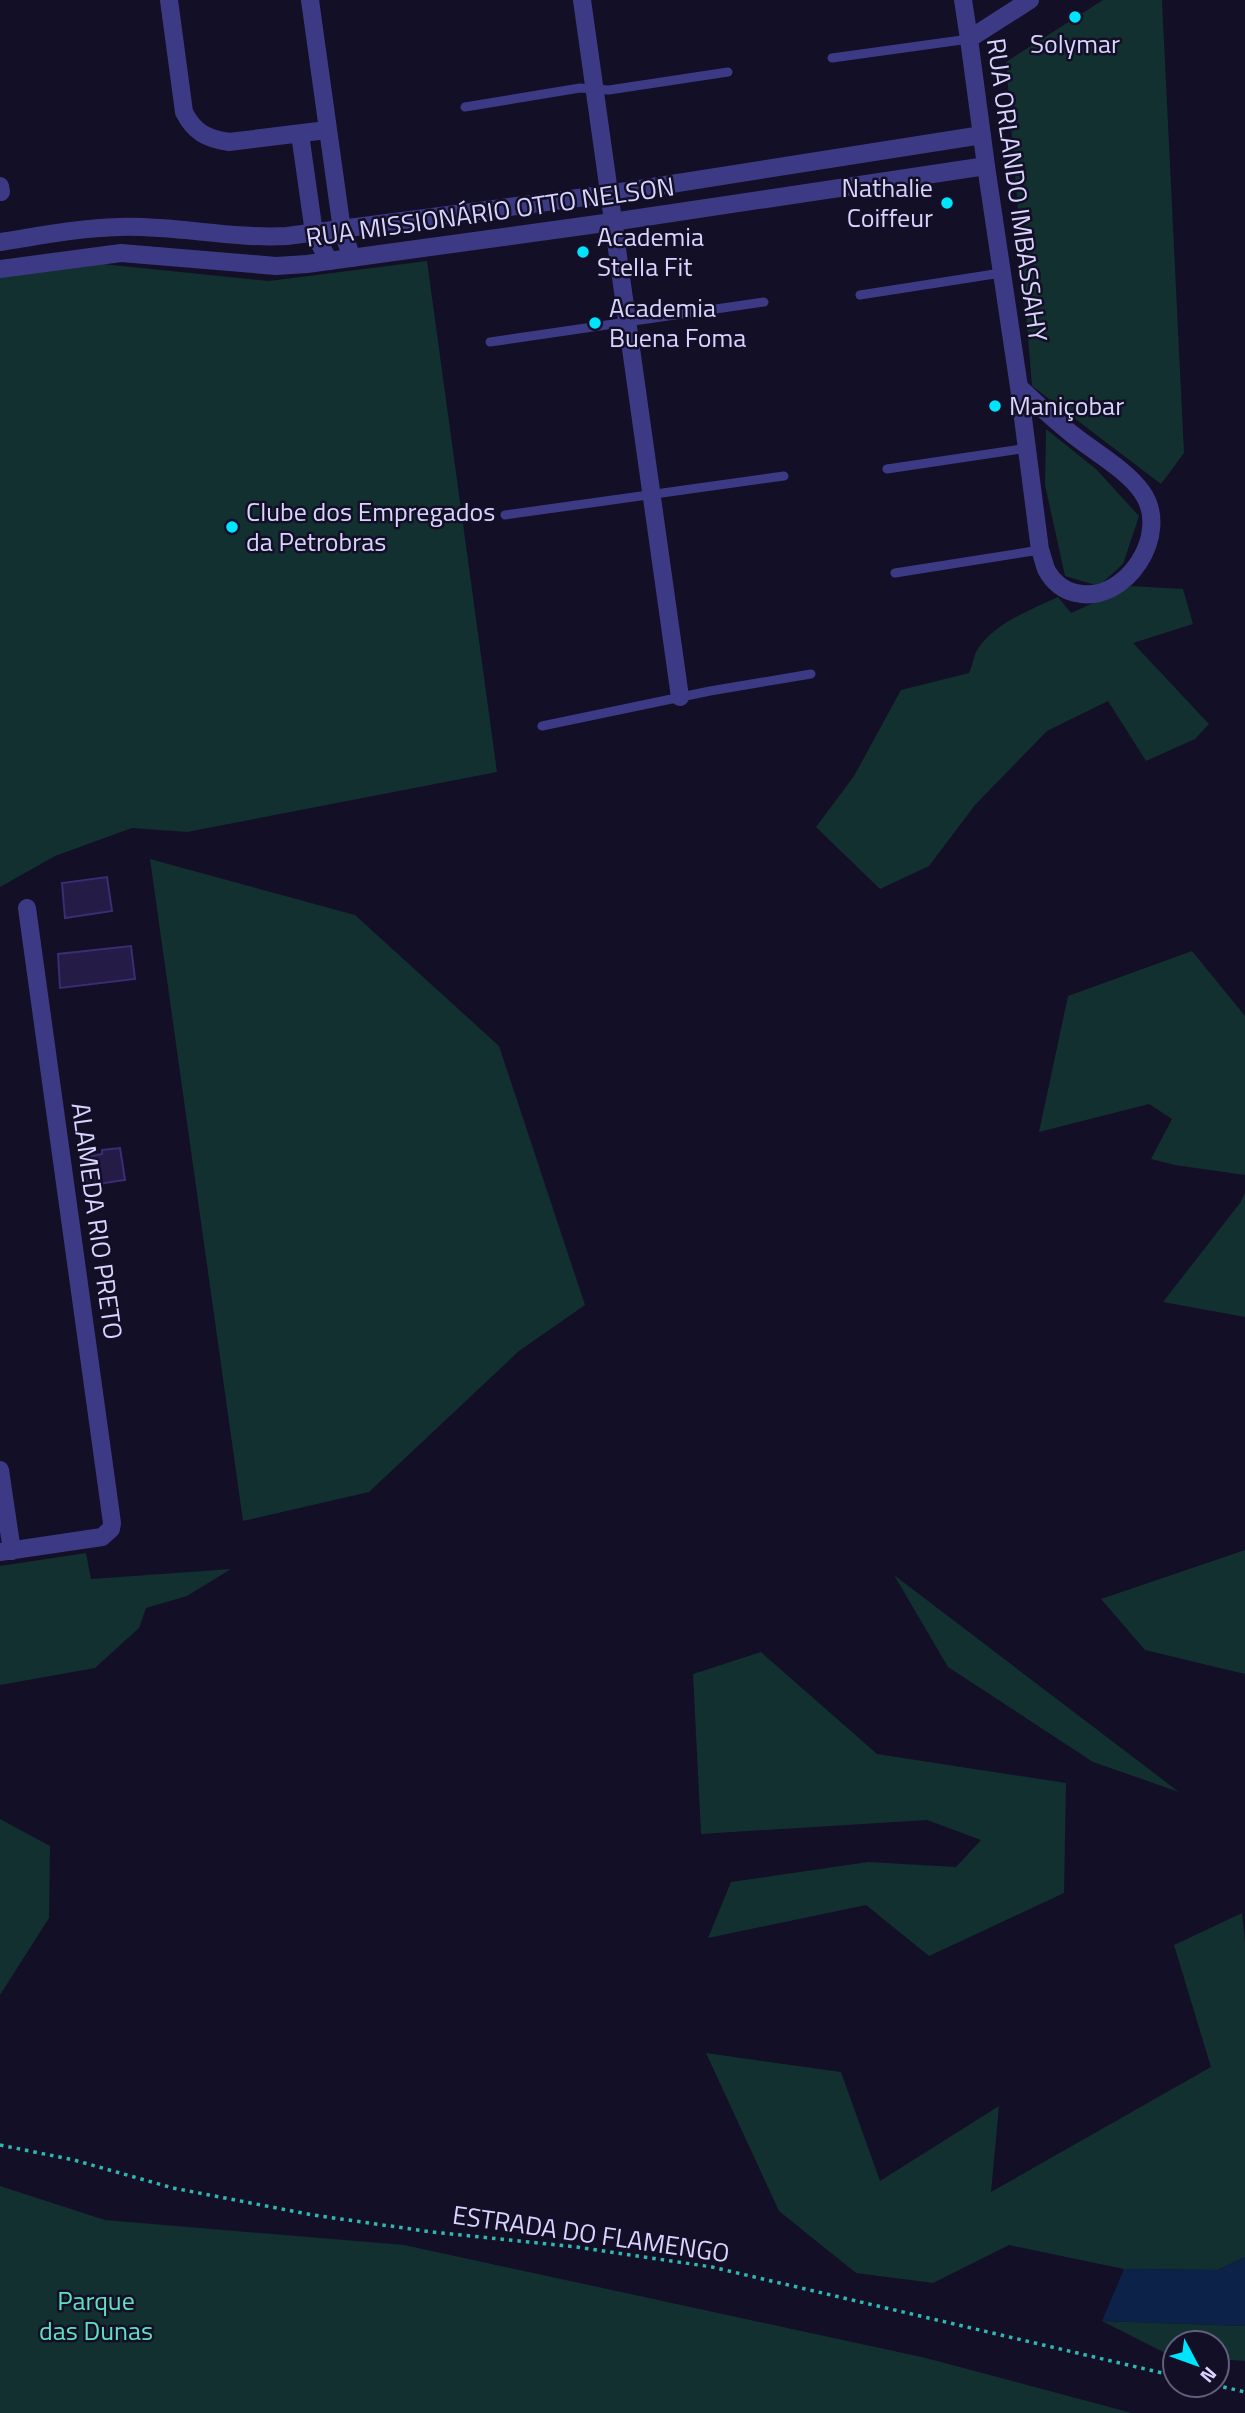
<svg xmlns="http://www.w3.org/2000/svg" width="1245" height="2413" font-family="'Titillium Web',sans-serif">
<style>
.green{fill:#12302f}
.water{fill:#0c2248}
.building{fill:#241b47;stroke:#3b2d73;stroke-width:2}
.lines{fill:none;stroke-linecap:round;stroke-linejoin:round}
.path{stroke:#2fb8b0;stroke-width:3.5;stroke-dasharray:3.5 5;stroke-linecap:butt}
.service{stroke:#3d3a85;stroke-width:9}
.minor{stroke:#3d3a85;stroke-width:18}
.tertiary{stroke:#3d3a85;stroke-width:18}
.poi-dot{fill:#00e5ff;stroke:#130f26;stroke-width:2.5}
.labels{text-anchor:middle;stroke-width:5;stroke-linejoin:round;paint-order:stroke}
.poi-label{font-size:26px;fill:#d9d4ff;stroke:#130f26;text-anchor:start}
.street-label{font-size:26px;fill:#d9d4ff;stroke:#130f26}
.park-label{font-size:26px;fill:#5fe0c0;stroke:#130f26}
</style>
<rect width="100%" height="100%" fill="#130f26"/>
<path class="green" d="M1103 0H1162L1184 453 1161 484 1032 386 1006 62Z
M427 261 497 772 187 832 132 828 55 856 0 887V278L93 263 269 281Z
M1046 429 1096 469 1139 516 1123 564 1099 586 1065 576 1045 485Z
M1131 586 1183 589 1193 624 1133 643 1209 724 1195 739 1146 761 1108 701 1047 731 975 805 929 866 880 889 816 827 854 776 901 690 969 673C972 667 973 659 976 652 992 624 1030 610 1058 597L1071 613Z
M150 859 355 915 499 1046 585 1305 519 1351 369 1492 243 1521Z
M1192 951 1245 1016V1175L1175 1165 1151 1159 1172 1119 1149 1104 1039 1132 1068 996Z
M1245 1193V1317L1163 1302 1240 1203Z
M1245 1550V1674L1145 1650 1101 1599Z
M86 1553 91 1579 231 1569 187 1596 146 1608 139 1628 95 1668 0 1685V1566Z
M894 1575 1179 1792 1093 1762 948 1667Z
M761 1652 877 1754 1066 1783 1064 1893 929 1956 866 1905 708 1938 731 1882 868 1862 956 1867 981 1840 927 1820 701 1834 693 1674Z
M0 1819 50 1846 49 1918 0 1995Z
M1242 1913 1245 1943V2257L1218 2270 1124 2269 1009 2245 933 2283 856 2273 779 2211 706 2053 841 2072 880 2181 999 2106 991 2192 1211 2067 1174 1945Z
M0 2186 105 2220 404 2245 926 2358 1132 2413H0Z
M1102 2321 1245 2326V2361L1217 2359V2343H1175L1173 2357Z"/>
<path class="water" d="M1245 2257V2326L1102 2321 1124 2269 1218 2270Z"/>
<path class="building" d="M107 877 112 911 65 918 62 883Z
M131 946 135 979 60 988 58 954Z
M120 1148 125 1180 84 1186 81 1158 102 1154V1150Z"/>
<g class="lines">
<path class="path" d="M0 2145 74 2160 173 2188 313 2215 432 2232 577 2247 712 2267 1175 2376
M1215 2385 1245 2392"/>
<path class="service" d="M832 58 969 39
M465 107 580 88 609 90 728 72
M860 295 1001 273
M490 342 764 302
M887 469 1028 448
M505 515 784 476
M895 573 1040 550
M542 726 710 691 811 674"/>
<path class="minor" d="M169 0 184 112C194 132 207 139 229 142L327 130
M310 0 342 230 352 258
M582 0 680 697
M963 0 969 39
M300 134 314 233 329 261
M986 166 1019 387 1040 550C1043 557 1044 565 1047 571 1053 582 1064 591 1076 593 1125 605 1172 534 1142 492 1127 470 1093 451 1072 434 1053 419 1036 403 1019 387
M0 186 1 192
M0 1470 12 1551
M0 1552 102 1537 111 1529 112 1523 27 908"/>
<path class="tertiary" d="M0 242C39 236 79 228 119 227 175 225 230 239 287 236L608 194 982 135
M0 269 121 253 276 266 307 264 612 222 986 166 969 39 1030 0"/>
</g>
<g class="poi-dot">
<circle cx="1075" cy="17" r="7"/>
<circle cx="947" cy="203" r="7"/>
<circle cx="583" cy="252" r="7"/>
<circle cx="595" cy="323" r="7"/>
<circle cx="995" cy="406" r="7"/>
<circle cx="232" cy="527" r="7"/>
</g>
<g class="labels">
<g class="poi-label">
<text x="1075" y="53" text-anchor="middle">Solymar</text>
<text x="933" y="197" text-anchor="end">Nathalie<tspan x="933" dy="30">Coiffeur</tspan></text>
<text x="597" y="246">Academia<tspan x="597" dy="30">Stella Fit</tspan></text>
<text x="609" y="317">Academia<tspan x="609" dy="30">Buena Foma</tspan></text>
<text x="1009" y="415">Maniçobar</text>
<text x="246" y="521">Clube dos Empregados<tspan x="246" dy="30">da Petrobras</tspan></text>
</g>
<g class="street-label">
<text transform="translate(1017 190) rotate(82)" y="9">RUA ORLANDO IMBASSAHY</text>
<text transform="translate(490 212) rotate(-8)" y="9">RUA MISSIONÁRIO OTTO NELSON</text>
<text transform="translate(97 1221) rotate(82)" y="9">ALAMEDA RIO PRETO</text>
<text transform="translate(591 2234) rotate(8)" y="9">ESTRADA DO FLAMENGO</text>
</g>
<g class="park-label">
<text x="96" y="2310">Parque<tspan x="96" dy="30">das Dunas</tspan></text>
</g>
</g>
<g transform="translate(1196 2364) rotate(131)"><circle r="33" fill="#130f26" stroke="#625e7d" stroke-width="2"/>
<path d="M0-5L12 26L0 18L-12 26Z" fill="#00e5ff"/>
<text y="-10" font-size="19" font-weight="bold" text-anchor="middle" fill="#d9d4ff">N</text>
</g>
</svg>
